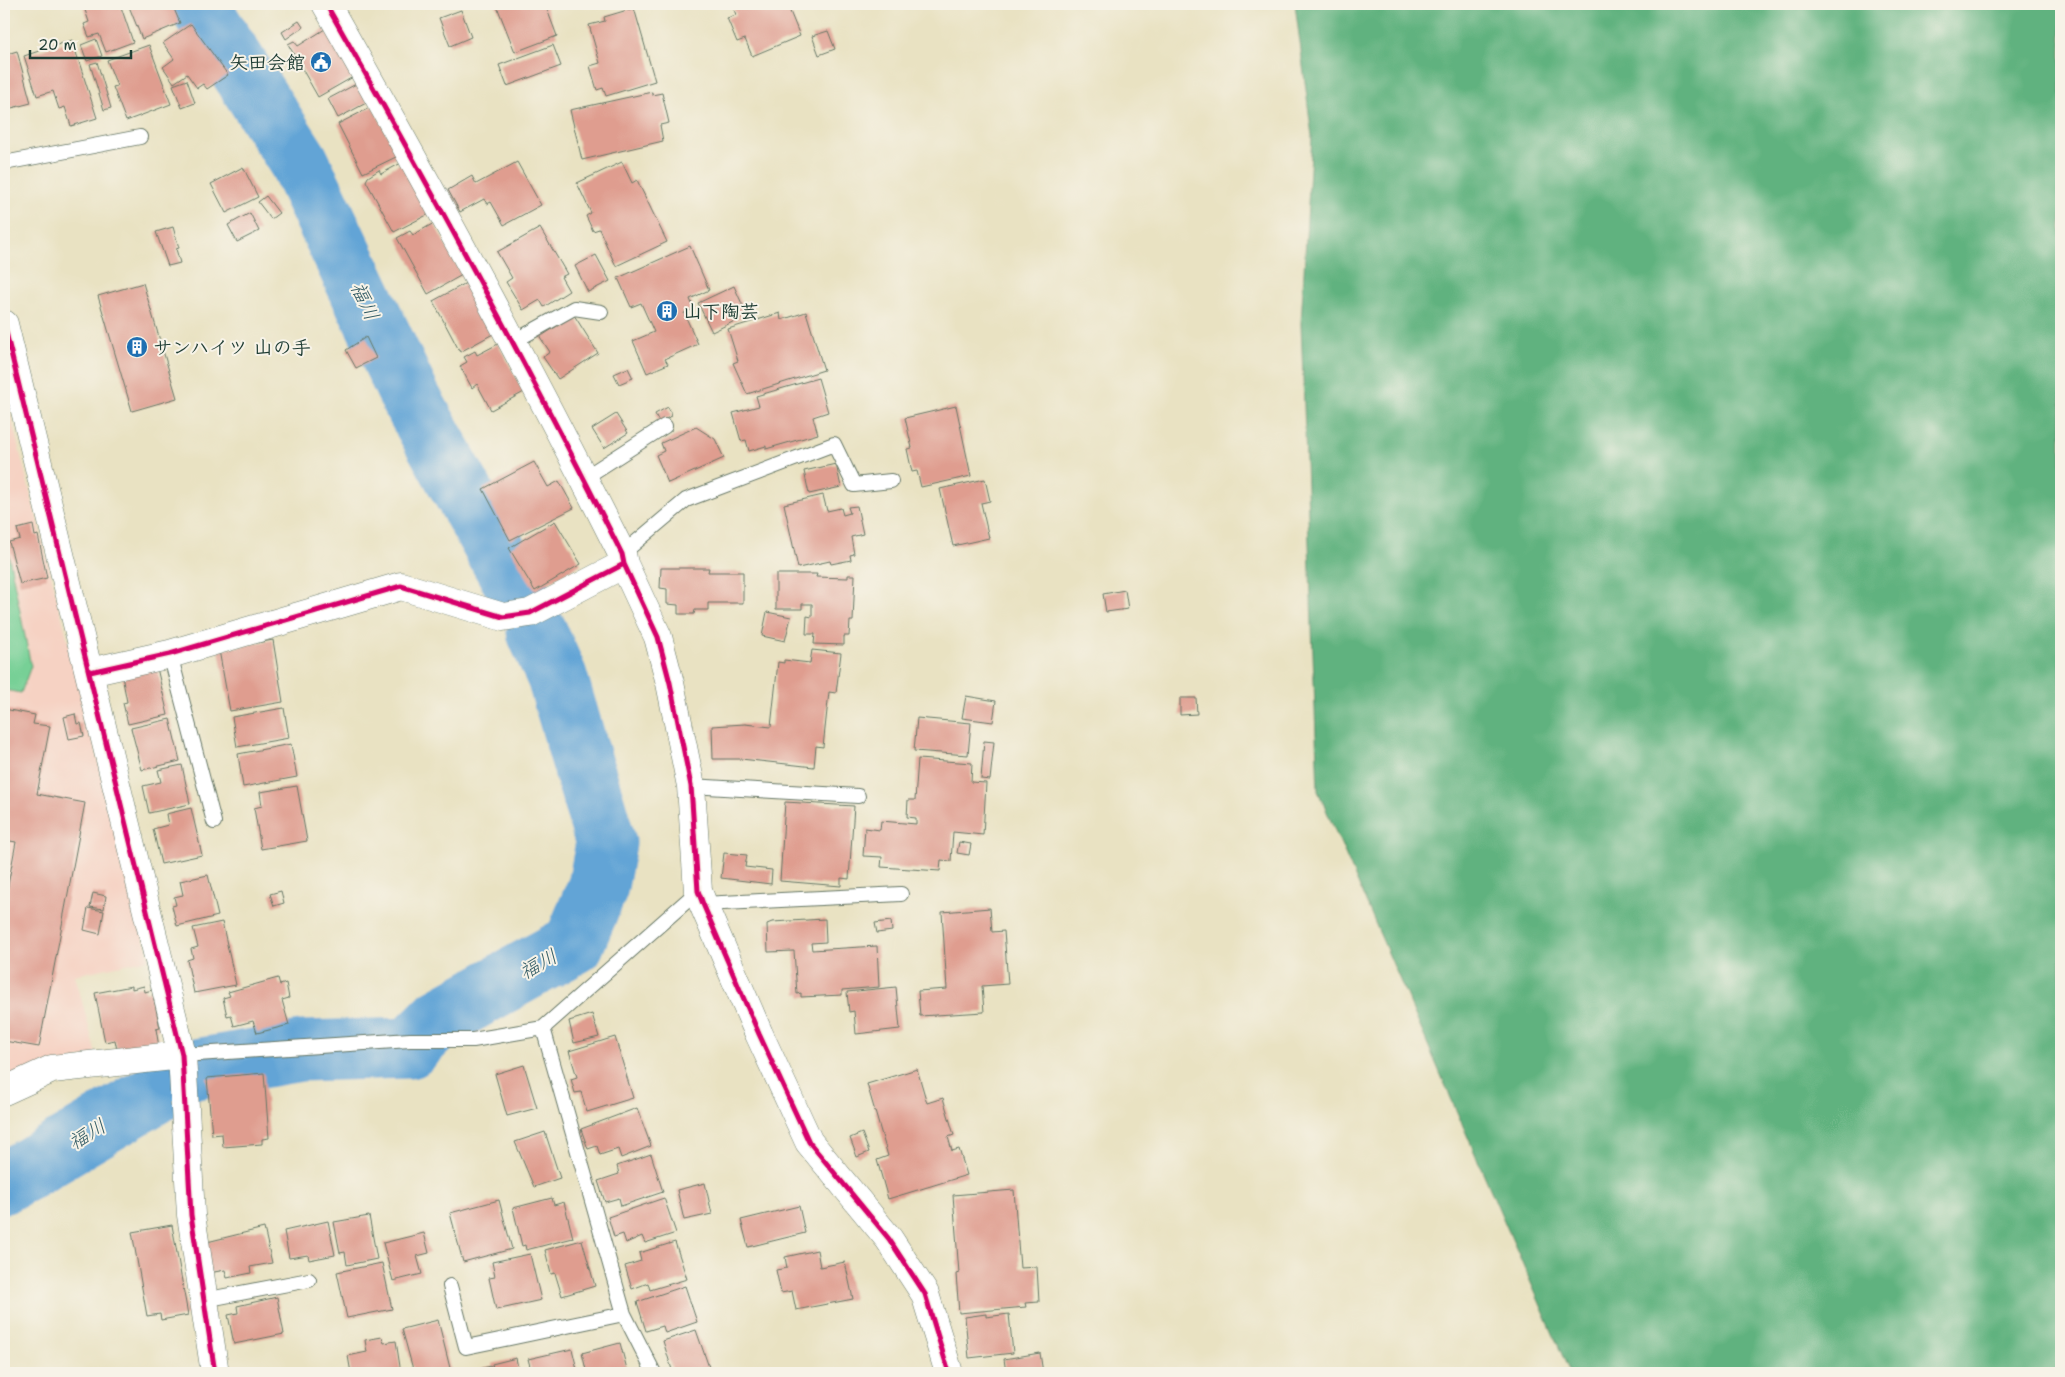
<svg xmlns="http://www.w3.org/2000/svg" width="2065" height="1377" font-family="'Shantell Sans','Klee One',sans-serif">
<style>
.built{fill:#f6d2c3}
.green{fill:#77d096;stroke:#4b8665}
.forest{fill:#61b27f;stroke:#40785a}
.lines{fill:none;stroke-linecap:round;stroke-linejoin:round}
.river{stroke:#62a4d6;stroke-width:61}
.building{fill:#df9d8f}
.lane-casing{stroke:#676;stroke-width:16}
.street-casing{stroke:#676;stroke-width:29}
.lane{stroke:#fff;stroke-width:14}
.street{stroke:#fff;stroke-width:28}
.cycleway-casing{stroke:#f7f3e8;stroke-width:8}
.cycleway{stroke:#d6006c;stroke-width:5}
.labels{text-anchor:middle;stroke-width:4;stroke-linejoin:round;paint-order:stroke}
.poi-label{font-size:19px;font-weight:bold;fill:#1f3d34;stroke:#f7f3e8;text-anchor:start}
.water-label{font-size:20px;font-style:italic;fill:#335c65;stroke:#f7f3e8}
</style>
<rect width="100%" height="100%" fill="#f7f3e8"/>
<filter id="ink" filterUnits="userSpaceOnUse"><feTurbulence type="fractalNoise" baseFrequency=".02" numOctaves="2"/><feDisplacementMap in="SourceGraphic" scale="10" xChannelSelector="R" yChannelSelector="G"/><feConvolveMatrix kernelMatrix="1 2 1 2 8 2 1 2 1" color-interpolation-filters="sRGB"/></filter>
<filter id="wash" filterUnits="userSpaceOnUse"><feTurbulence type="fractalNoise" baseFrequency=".0096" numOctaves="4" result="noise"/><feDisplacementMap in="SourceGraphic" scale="20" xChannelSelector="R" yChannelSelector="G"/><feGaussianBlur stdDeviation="1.12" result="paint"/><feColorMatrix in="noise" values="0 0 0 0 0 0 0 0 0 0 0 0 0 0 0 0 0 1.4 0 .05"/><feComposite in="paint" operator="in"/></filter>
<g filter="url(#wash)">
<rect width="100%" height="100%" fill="#e9e2c2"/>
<path class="built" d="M4 390 149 959 75 975 96 1054 4 1081Z"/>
<path class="green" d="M4 532 31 666 21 693 4 690Z"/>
<path class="forest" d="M1295 4H2061V1373H1570L1318 791 1301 323 1312 136Z"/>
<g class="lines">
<path class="river" d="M198 4 299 162 411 399 525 603
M196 1069 301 1051 410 1048 440 1018 574 944 598 886 606 843 557 677 537 632
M4 1183 170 1085"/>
</g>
<g id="blocks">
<path class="building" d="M83 4H120L133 42 106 52 99 34 89 37 84 24 89 22Z
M128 4H172L180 23 142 39Z
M496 4H545L557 36 515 52Z
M732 4H787L800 36 752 56 745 39 737 42 727 18 736 15Z
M634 8 655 81 606 96 603 88 597 90 590 66 600 63 589 25 605 21 604 17Z
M461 10 471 37 450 46 439 18Z
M299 21 303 27 286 39 282 32Z
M191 24 228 75 207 89 203 84 197 88 187 74 174 83 163 67 174 59 163 43Z
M325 29 353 77 318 97 288 44 294 41 298 46Z
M828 31 835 49 819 55 812 36Z
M96 39 102 56 87 61 81 45Z
M72 40 97 118 71 126 65 107 59 109 53 91 37 96 24 56Z
M149 45 171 104 126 121 113 87 117 86 107 60Z
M553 45 561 66 507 86 499 65Z
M17 51 31 103 4 110V55Z
M97 62 111 108 104 110 90 64Z
M187 80 195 103 182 108 173 85Z
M358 83 368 102 338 118 328 99Z
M652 92V95L662 93 669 123 660 125 663 141 582 160 570 110Z
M373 106 398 156 363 173 338 124Z
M517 162 541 205 504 225 491 202 487 204 484 199 460 212 448 190 472 176 476 184Z
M622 162 632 183 637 180 667 242 616 266 599 229 593 231 586 216 591 213 577 183Z
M401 163 429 214 394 232 366 181 368 177 379 170 381 174Z
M243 167 258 197 226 213 211 184Z
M266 196 279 213 271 219 258 202Z
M250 213 259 231 237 242 228 225Z
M434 223 462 275 428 294 397 238 410 231 413 235Z
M173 227 179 248 176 249 180 263 168 266 156 232Z
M540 228 567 274 561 277 569 291 544 307 540 300 523 310 506 282 512 278 497 252Z
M690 246 709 290 690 299 694 309 684 313 698 344 665 359 668 364 647 373 633 341 654 332 641 303 631 307 618 278Z
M596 255 610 281 588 292 575 266Z
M143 283 177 398 132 411 98 296Z
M466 283 493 334 460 352 433 301Z
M734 286 747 315 712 332 698 303Z
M806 312 824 370 747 394 733 363 738 361 728 329 780 313 781 320Z
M574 315 598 353 558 379 543 357 550 352 540 337Z
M366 337 376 358 356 368 346 350Z
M498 344 524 392 491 410 477 384 472 388 460 366 467 362 464 357 475 351 477 355Z
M628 368 633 378 619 384 614 374Z
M818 378 828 412 813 417 818 434 766 449V446L749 451 746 440 741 441 733 413 759 406 756 396Z
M956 406 971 476 921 487 917 471 912 472 907 449 912 448 905 418Z
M668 407 672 416 659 422 655 414Z
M616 414 628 433 604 448 592 429Z
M696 427 715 439 724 458 668 483 656 455 664 451 661 443Z
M534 462 548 487 559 481 574 508 510 540 483 489Z
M836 464 841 487 809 494 804 471Z
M985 479 990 501 981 503 989 538 953 546 940 489Z
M823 495 827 511 841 508 843 515 850 513 848 507 857 506 863 534 851 537 854 554 850 555 851 560 831 564 830 561 798 568 784 504Z
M555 521 581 564 535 591 509 548Z
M33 525 35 536 38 535 47 578 20 584 9 542 20 539 17 529Z
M661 568H709L708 572H743V603H708V610H695L694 614H678V605L667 604V589L660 588Z
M776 574H817L816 577 848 578V575H855L853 621H850L849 636H844V645L814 644 815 634H806L807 616 812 617V604H802V609H776Z
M1125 590 1128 609 1106 612 1103 594Z
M767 612 791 617 785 641 762 636Z
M273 640 283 702 230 711 219 650Z
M812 650 841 653 836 693 829 692 823 747 816 746 814 767 741 759H713L712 726 745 724 771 727 778 662 784 663V660L810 663Z
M157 668 168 715 128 724 123 703 127 702 122 676Z
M966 696 996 701 993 722 962 718Z
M1180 698H1196L1197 714 1180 715Z
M284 708 289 738 237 747 232 717Z
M4 709 35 715 33 724 50 726 37 794 85 803 39 1047 4 1041V907L16 842 4 840Z
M75 714 77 724 81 723 84 736 69 739 64 717Z
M917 718 971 723 968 755 914 751Z
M170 719 180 761 142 770 131 728Z
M984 741 994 742 990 780 981 779Z
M291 744 297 777 243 787 238 754Z
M918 759 972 763 971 782 986 783 983 835 953 832 951 861 941 860 940 871 881 867 882 857 863 856 865 828 880 830 881 821 916 824V818L907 817 908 800H915Z
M182 765 190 804 149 813 143 786 161 782 158 770Z
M297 786 307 841 261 849 254 808 262 806 260 792Z
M785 802 854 806 849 879 841 878V886L780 881Z
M191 808 202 855 161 864 153 829 168 825 166 814Z
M959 842 971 844 969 855 957 853Z
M724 853 747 855 745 867 772 870 771 884 721 878Z
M208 875 218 916 177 926 172 906 176 905 174 897 183 895 180 881Z
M281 891 284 903 274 906 270 894Z
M93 893 106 896 104 909 90 907Z
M88 908 104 911 100 934 84 930Z
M990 908 992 932 1004 931 1008 984 982 986 984 1012 920 1016 918 991 947 989 942 912Z
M825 919 826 942 811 943 812 950 877 946 879 987 842 990V995L801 997V993L797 994 794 951 768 952 767 924 772 922Z
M891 921 892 931 877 933 875 923Z
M222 922 236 985 194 993 187 960 193 958 191 949 198 947 193 928Z
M278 978 280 985 286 983 289 998 282 1000 289 1025 257 1033 253 1021 234 1026 231 1015 227 1016 223 998 230 996 228 992Z
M132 986V989L144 986 145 992 152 990 160 1028 156 1029 159 1047 118 1055 115 1040 105 1042 95 993Z
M896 987 900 1029 856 1034 854 1011 849 1012 847 992Z
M592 1014 599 1037 574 1043 569 1021Z
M615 1037 633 1098 587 1112 581 1092 575 1093 571 1079 577 1077 569 1051Z
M524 1065 537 1108 507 1116 495 1074Z
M917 1069 927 1103 943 1098 954 1135 948 1137 952 1151 959 1149 967 1175 888 1199 877 1160 888 1156 867 1084Z
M264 1073 269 1138 262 1139V1144L223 1147 222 1134 212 1135 207 1078Z
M637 1108 651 1146 621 1158 618 1149 600 1155 597 1146 588 1149 581 1129Z
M545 1132 560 1178 534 1187 515 1142Z
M862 1133 869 1152 857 1157 850 1138Z
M651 1154 663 1192 621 1206 619 1198 605 1202 598 1181 619 1174 617 1166Z
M705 1183 712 1214 684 1220 677 1190Z
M1014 1190 1020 1268 1037 1267 1039 1302 1025 1303 1026 1307 959 1313 956 1274 959 1273 953 1195Z
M552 1198 554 1205 564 1202 573 1238 526 1250 525 1245 522 1246 513 1208Z
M664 1198 676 1233 645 1243 642 1236 626 1243 623 1234 614 1237 608 1217Z
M499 1200 512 1249 463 1262 450 1213Z
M799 1206 805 1233 748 1247 741 1220Z
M369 1216 377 1259 347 1265 345 1252 340 1253 334 1222Z
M328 1221 335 1255 309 1260 308 1255 289 1258 284 1231Z
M172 1225 188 1315 161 1320 160 1314 147 1316 132 1232Z
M264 1228 272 1263 250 1267 251 1273 227 1278 225 1270 209 1273 203 1243Z
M424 1233 429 1253 417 1256 422 1274 393 1281 383 1243Z
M582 1240 595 1286 562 1296 555 1273 551 1274 545 1250Z
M675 1242 687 1279 650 1290 648 1283 632 1289 625 1266 641 1261 639 1253Z
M817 1250 820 1267 845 1262 853 1299 796 1310 792 1291 781 1293 776 1270 787 1268 785 1257Z
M530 1254 541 1300 496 1310 489 1278 495 1277 492 1262Z
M382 1263 392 1309 347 1318 337 1272Z
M685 1286 697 1322 665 1333 663 1326 646 1331 637 1302Z
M277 1297 284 1334 234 1344 228 1315 238 1313 237 1306Z
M986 1314V1317L1009 1314 1013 1353 969 1358 965 1317Z
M438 1320 451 1372 414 1373 402 1329Z
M696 1330 711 1373H673L663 1341Z
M382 1337 384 1343 396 1341 401 1373H351L348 1356 367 1352 365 1340Z
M620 1343 628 1373H581L586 1370 582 1353Z
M572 1349 578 1373H532L528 1359Z
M1040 1353 1043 1373H1006L1004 1359Z
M516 1358 519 1373H494L492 1364Z
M491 1366 493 1373H480L479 1369Z"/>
</g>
</g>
<g filter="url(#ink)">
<use href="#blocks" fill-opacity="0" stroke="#676" stroke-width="1"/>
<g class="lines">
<g class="lane-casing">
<path id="lane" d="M4 163 140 137
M511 343 574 308 601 312
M584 478 665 426
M622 554 686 500 834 444 854 485 891 481
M170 654 214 822
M691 786 858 796
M703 904 901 894
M543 1028 624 1314 654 1373
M182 1055 410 1040H473L543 1028 698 891
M450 1286 466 1347 624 1314
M204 1300 309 1280"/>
</g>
<g class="street-casing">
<path id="street" d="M326 4C429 185 529 368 622 554L624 564
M4 324 182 1055 191 1215 215 1373
M90 672 170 654 401 586 503 617 530 613 624 564 658 637 670 683 691 786 698 891 703 904 759 1034 809 1142 889 1239 925 1294 949 1373
M4 1091 52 1069 182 1055"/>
</g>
<use href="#lane" class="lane"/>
<use href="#street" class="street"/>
<g class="cycleway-casing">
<path id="cycleway" d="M326 4C429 185 529 368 622 554L624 564
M4 324 182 1055 191 1215 215 1373
M90 672 170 654 401 586 503 617 530 613 624 564 658 637 670 683 691 786 698 891 703 904 759 1034 809 1142 889 1239 925 1294 949 1373"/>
</g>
<use href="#cycleway" class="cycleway"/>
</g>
</g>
<defs>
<g id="civic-disc" transform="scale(1.125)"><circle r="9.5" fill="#1f6fb2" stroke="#f7f3e8"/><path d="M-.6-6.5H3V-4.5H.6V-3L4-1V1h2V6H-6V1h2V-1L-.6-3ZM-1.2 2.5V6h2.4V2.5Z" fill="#fff"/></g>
<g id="building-disc" transform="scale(1.125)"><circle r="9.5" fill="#1f6fb2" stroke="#f7f3e8"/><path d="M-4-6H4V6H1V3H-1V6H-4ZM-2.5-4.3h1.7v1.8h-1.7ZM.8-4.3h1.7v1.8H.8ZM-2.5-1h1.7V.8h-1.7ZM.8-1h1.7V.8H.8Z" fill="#fff"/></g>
</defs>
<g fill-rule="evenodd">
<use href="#civic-disc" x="321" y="62"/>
<use href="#building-disc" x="667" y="311"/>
<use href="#building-disc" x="137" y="347"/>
</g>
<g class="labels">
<g class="poi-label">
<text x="305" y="69" text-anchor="end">矢田会館</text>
<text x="683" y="318">山下陶芸</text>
<text x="153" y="354">サンハイツ 山の手</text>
</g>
<g class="water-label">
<text transform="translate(365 301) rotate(65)" y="7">福川</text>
<text transform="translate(538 964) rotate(-29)" y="7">福川</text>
<text transform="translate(87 1134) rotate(-31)" y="7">福川</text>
</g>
</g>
<rect width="2065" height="1377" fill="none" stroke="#f7f3e8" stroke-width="20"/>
<path d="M30 50v8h101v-8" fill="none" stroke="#1f3d34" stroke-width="2.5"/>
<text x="38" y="50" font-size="15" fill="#1f3d34" stroke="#f7f3e8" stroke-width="4" paint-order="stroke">20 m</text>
</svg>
